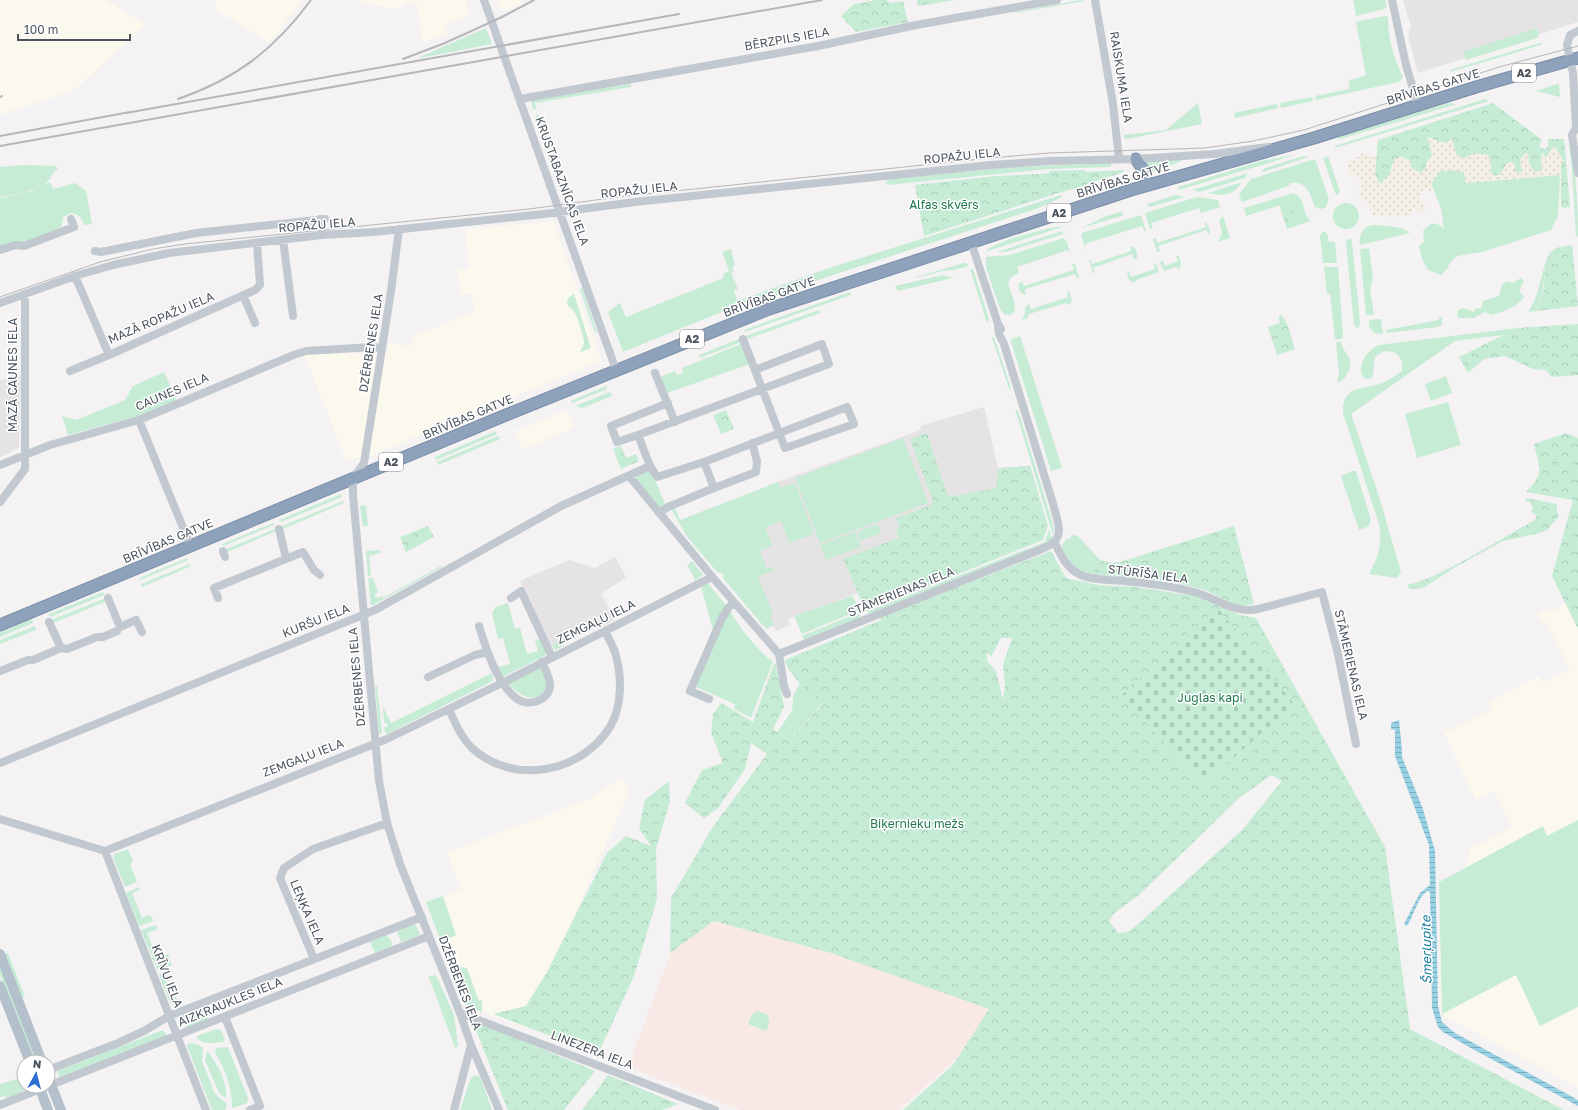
<svg xmlns="http://www.w3.org/2000/svg" width="1578" height="1110" font-family="'Golos Text',sans-serif">
<style>
.commercial{fill:#fbf8ee}
.education{fill:#e5e3e3}
.medical{fill:#f9e9e6}
.green{fill:#c6ecd6}
.forest{fill:url(#forest-crowns);fill-rule:evenodd}
.sand{fill:url(#sand-dots)}
.cemetery{fill:url(#cemetery-stones)}
.water{fill:url(#water-rules)}
.lines{fill:none;stroke-linecap:round;stroke-linejoin:round}
.highway-casing{stroke:#7a8da7;stroke-width:13}
.minor{stroke:#c1c8cf;stroke-width:8}
.major{stroke:#b5c0cd;stroke-width:10}
.highway{stroke:#8fa2bb;stroke-width:11}
.tram{stroke:#b5b7bb;stroke-width:1}
.rail{stroke:#b5b7bb;stroke-width:2}
.labels{text-anchor:middle;stroke-width:3;stroke-linejoin:round;paint-order:stroke}
.shield{fill:#fff;stroke:#81878e;stroke-width:1}
.shield-label{font-size:11px;font-weight:bold;fill:#4b545d}
.street-label{font-size:12px;fill:#4b545d;stroke:#fff}
.park-label{font-size:12px;fill:#217951;stroke:#fff}
.water-label{font-size:13px;font-style:italic;fill:#1b7fa0;stroke:#fff}
</style>
<defs>
<pattern id="forest-crowns" width="20" height="18" patternUnits="userSpaceOnUse"><rect width="20" height="18" fill="#c6ecd6"/><path d="M2 6a3 3 0 1 1 6 0M12 15a3 3 0 1 1 6 0" fill="none" stroke="#acccba"/></pattern>
<pattern id="sand-dots" width="8" height="8" patternUnits="userSpaceOnUse"><rect width="8" height="8" fill="#f3efe5"/><path d="M2 2h.1M6 6h.1" fill="none" stroke="#d2cfc7" stroke-width="1.8" stroke-linecap="round"/></pattern>
<pattern id="cemetery-stones" width="16" height="16" patternUnits="userSpaceOnUse"><rect width="16" height="16" fill="#c6ecd6"/><path d="M2 7V4a2 2 0 0 1 4 0v3zM10 15v-3a2 2 0 0 1 4 0v3z" fill="#acccba"/></pattern>
<pattern id="water-rules" width="6" height="5" patternUnits="userSpaceOnUse"><rect width="6" height="5" fill="#97d1e4"/><path d="M0 2.5h6" fill="none" stroke="#7dacbc"/></pattern>
</defs>
<rect width="100%" height="100%" fill="#f4f2f2"/>
<path class="commercial" d="M0 0H106L145 25 74 90 0 115Z
M218 0H302L270 43 213 8Z
M361 0H465L470 15 444 24 447 34 423 42 417 3 408 1 396 10 362 2Z
M497 0H524L516 6 502 12Z
M554 221 601 361 372 455 346 460 304 354 387 353 389 343 411 346 414 336 474 312 472 294 460 295 458 270 469 269 465 229Z
M567 410 574 428 523 449 515 431Z
M1571 600 1578 613V1088L1441 1014V935L1464 884 1470 849 1512 827 1494 791 1476 800 1444 733 1492 709 1489 702 1539 676 1542 683 1570 669 1545 621 1542 623 1538 615 1549 609 1551 612Z
M622 778 629 792 565 936 551 979 525 1027 467 1006V968L454 966 443 941 456 935 443 896 461 889 447 852 588 800Z"/>
<path class="education" d="M1403 0H1578V22L1418 73 1408 35 1411 26Z
M21 376 19 448 0 457V380Z
M984 407 998 468 1027 466 858 593 788 619 790 625 776 631 771 619 724 575 689 535 769 485 921 430 920 426Z
M615 557 626 577 601 594 615 620 603 626 602 622H600L550 647 520 581 569 560 595 568Z"/>
<path class="medical" d="M715 835 1095 933 899 1110H740L628 1067Z"/>
<path class="green" d="M1081 0 1085 1 1015 13 1014 12Z
M1353 0H1385L1387 6 1384 9 1356 16Z
M1384 16H1388C1388 38 1393 57 1403 77L1399 82 1316 100 1315 96 1350 89 1348 81 1366 75 1356 22Z
M486 28 492 44 420 58V57Z
M1537 28 1539 35 1537 38 1466 60 1463 52Z
M1543 42 1541 45 1450 72V70Z
M631 84V87L535 103 537 109H533L531 102 535 99Z
M1557 84 1559 85 1560 97 1536 91Z
M1312 97 1313 101 1281 108 1280 103Z
M1485 99 1489 101 1335 148V146Z
M1198 103 1202 124 1127 139 1124 138 1122 121 1124 135 1166 130Z
M1449 103 1457 104 1337 140 1341 136Z
M1277 104 1278 108 1235 118 1234 113Z
M538 114 561 180H558L535 117Z
M1569 145H1571C1576 175 1578 206 1578 236L1576 237 1572 169Z
M1295 155 1179 190 1178 187 1261 161Z
M1303 156 1309 157 1260 173 1265 168Z
M1328 156 1340 192 1337 195 1335 193 1323 158Z
M1315 159 1328 196V201L1326 207 1321 209 1315 207C1310 195 1308 181 1291 183L1288 186 1242 202 1239 194 1251 179Z
M1144 161 1182 160V161L1152 172 1143 162Z
M1111 163V167L1048 169 887 185 886 183 888 179 1015 167Z
M25 165 56 166 58 169C50 173 53 177 48 181 38 192 14 194 0 197V167Z
M1085 170 1087 185 1051 195 1049 171Z
M1452 170 1464 172 1466 183 1560 175 1558 216 1551 230 1482 252 1457 256 1449 264 1448 268 1441 275 1428 270 1422 259 1419 246 1424 242 1423 231C1431 222 1435 221 1444 229L1441 208 1431 183 1440 171Z
M1248 173 1245 178 1200 192 1192 190Z
M50 182 53 189 75 183 86 191 92 224 84 225 80 216 71 213 63 217 62 225 59 229 22 243 0 248V198L32 191Z
M1242 182C1231 197 1225 196 1208 193Z
M1293 193C1307 198 1301 214 1311 221L1310 222V221L1287 229 1285 223 1295 219 1292 209 1281 205 1246 216 1244 208Z
M1061 195 1062 197 1039 208 830 276 741 307 738 301 829 268Z
M1176 195 1185 197 1149 207 1147 204Z
M1197 197 1218 200 1220 207 1201 213 1199 208 1151 223 1153 229H1150L1145 213Z
M1333 216a13 13 0 1 1 26 0a13 13 0 1 1-26 0Z
M1123 211 1122 216 1081 228 1104 217Z
M1141 215 1146 231H1144L1142 226 1085 244 1086 250 1081 236 1082 235V233Z
M1223 216 1230 238 1218 242 1222 233 1219 220Z
M1205 222C1209 225 1211 231 1209 235L1206 230 1158 246 1160 251 1157 252 1153 239 1156 238 1157 243 1206 227 1204 223Z
M1373 225C1385 226 1401 225 1410 233L1360 245C1359 234 1363 227 1373 225Z
M1065 226 985 252C994 241 1049 227 1065 226Z
M1062 231 1063 234 1006 252H997Z
M1322 232H1325L1328 235V241L1335 242 1337 261 1335 263H1323L1320 237Z
M1064 238 1065 241 1066 240 1071 255 1068 250 1017 267 1019 273 1010 278 1008 283 1014 301 1015 311 1010 316 1009 315 1004 314 1000 309 986 267V257L1010 255Z
M1348 239H1351L1352 242 1360 322 1359 327 1357 328 1354 325 1346 243Z
M1130 246C1136 247 1138 252 1137 258L1134 260 1132 254 1093 268 1095 273H1093L1089 259H1090L1092 264 1131 251Z
M1369 248 1373 278 1370 289 1374 315H1366L1360 249Z
M731 249 735 266 732 267 734 272 731 273 738 289 734 291 739 305 623 352 608 312 620 303 626 317 724 278 723 274 729 271 722 252Z
M1176 256H1179L1181 264 1179 269 1176 267 1164 271 1160 262 1163 261 1165 266 1178 261Z
M964 263H967L968 266C960 269 952 270 943 271 933 273 923 277 913 278Z
M1156 263 1159 272 1136 280 1134 283 1129 280 1127 272 1129 271 1131 277 1155 269 1154 264Z
M1545 263C1544 280 1544 295 1536 311L1528 312C1538 297 1541 279 1545 263Z
M1072 264H1075L1079 278H1077L1075 274 1025 289 1026 295 1020 292 1018 285 1022 281 1024 286 1074 270Z
M1324 267H1338L1343 334 1342 339H1335L1330 294H1327Z
M970 269H973L989 319 987 323Z
M943 275 953 278 898 291 895 286Z
M1521 278 1524 281 1520 289 1521 294 1524 296C1521 305 1501 313 1492 315L1485 312 1474 318H1459L1457 314 1458 310 1463 308 1474 312 1476 308H1481L1483 301 1499 296 1502 285 1506 281 1513 283Z
M582 288 597 332 595 333 580 289Z
M1069 291 1072 301 1069 305 1066 303 1029 314 1028 318 1022 320 1025 313V307L1029 304 1031 309 1068 297 1067 292Z
M850 292 851 295 745 332 744 330Z
M574 294 591 348 580 352C582 349 584 345 584 341 583 335 578 319 575 313 571 307 565 307 568 298Z
M819 310 820 313 747 339 746 336Z
M1439 317H1442V325L1437 327 1387 333 1386 330 1439 320Z
M1381 319 1383 334 1374 333 1369 326V320Z
M1518 328 1504 335 1455 341 1351 414 1379 496 1401 572 1397 578 1369 574C1379 557 1382 543 1379 524L1343 413C1343 407 1343 400 1348 395 1354 387 1371 387 1380 384 1388 381 1395 376 1402 371V361L1398 355 1393 352 1384 351 1375 357C1372 364 1376 373 1371 378L1365 379C1354 368 1367 351 1378 345Z
M1020 336 1062 468 1051 471 1011 342V339Z
M994 337 1011 388 1010 391 992 338Z
M739 339 741 342 700 358 699 355Z
M1336 342H1341C1343 352 1349 354 1350 360 1352 368 1346 379 1339 382L1337 381 1339 374Z
M743 343 750 364 667 393 660 377 675 371 677 375 683 373 682 368Z
M164 372 177 401 139 416 68 435 62 416 76 420 125 400 133 386Z
M1446 376 1452 393 1431 401 1425 384Z
M606 386 607 389 572 403 571 401Z
M610 392 612 396 582 408 575 406Z
M1448 402 1461 445 1417 458 1405 414Z
M1015 409 1018 410 1052 521 1054 531 1053 535Z
M496 431 497 434 436 460 435 457Z
M498 436 500 439 438 465 437 462Z
M903 438 928 503 820 543 795 478Z
M1030 465 1048 526 1043 540 879 606 864 609 858 593 959 561 1046 525 1027 466Z
M648 468 655 482H656L665 504V506L660 507 658 505 636 480 637 476Z
M1352 471H1356L1371 520 1369 526 1359 530 1341 476Z
M778 482 780 488 795 483 814 534 789 543 781 521 765 528 773 545 760 551 767 569 772 567 774 570 758 577 773 613 770 614 774 625 766 629 723 578 724 575 721 572 718 573 688 538 671 509 675 508 680 520Z
M341 494 342 497 281 522 279 520Z
M343 501 344 503 283 529 282 526Z
M365 505 366 507 368 526H363L360 506Z
M273 523 274 525 223 546 222 544Z
M878 524 881 533 860 541 857 532Z
M275 529 276 531 225 553 224 550Z
M1049 530 1052 538 1050 542 871 613 865 611 879 607 1045 542Z
M855 532 861 547 826 560 820 545Z
M1072 535 1078 536 1100 560 1092 574 1081 571 1073 566 1063 551 1062 545 1067 538 1069 539Z
M380 550V553L369 556 371 575 368 576 366 551Z
M187 558 188 560 140 580 139 578Z
M692 561 703 575 694 581 695 579 687 565Z
M190 564 191 566 142 587 141 584Z
M441 566 442 567 373 605H371L368 578H373L378 592 375 594V597L378 598 382 596 383 598Z
M706 581 726 605 713 630 701 586Z
M103 592 104 595 50 617 49 614Z
M852 596 860 610 802 634 794 616Z
M106 598 107 601 53 623 51 620Z
M508 603 515 629 520 628 527 654 538 651 535 640 540 639 546 652 545 656 504 676 501 675 498 670 499 667 510 664 503 638 498 639 492 613 496 607Z
M730 611C741 629 756 649 773 662L751 718 734 709 735 704 696 687 721 627Z
M860 612 861 614 859 618 804 640 802 636Z
M32 619 33 623 0 637V633Z
M597 623 598 625 563 644 561 647 555 650 552 645Z
M35 626 36 630 0 644V640Z
M541 667 548 685C547 687 545 691 543 693 533 705 515 692 508 683Z
M492 673 493 681 387 734 385 732 384 727H388L387 723H384L383 707 391 723Z
M800 682 823 702 789 742 777 732 792 711 793 697Z
M375 686H377L382 732 381 734 379 733Z
M1578 820V1007L1540 1026 1516 975 1442 1014 1439 882 1543 826 1547 836Z
M128 849 133 862 130 864 137 882 125 887 113 857 114 854Z
M139 887 140 890 132 893 142 918 150 915 153 921 139 926 126 893Z
M443 896 456 935 441 941 426 902Z
M415 924 420 935 401 942 397 931Z
M156 925 158 929 147 933 157 958 168 954 172 965 159 970 157 969 141 930Z
M386 935 391 940 392 946 375 953 370 942Z
M8 953 25 997 22 998 4 954Z
M0 964 37 1058 33 1059 0 975Z
M452 966 467 968 479 1001 482 1000V1012L467 1006Z
M163 973 173 998 176 997 178 1002 171 1005 159 975Z
M436 975 454 1015 458 1046 455 1048 430 980 428 977Z
M205 1006 208 1020 188 1028 177 1018Z
M757 1011 767 1014C770 1020 770 1026 766 1031L748 1024 752 1015Z
M216 1029 221 1030 225 1040 223 1042C215 1043 203 1045 197 1038V1036Z
M163 1030 167 1035 164 1037 60 1078 57 1071Z
M189 1043 196 1044 202 1047 203 1050 202 1061 215 1094 227 1104 225 1110H212L187 1046Z
M228 1047 248 1098 247 1103 233 1108 232 1107C232 1086 225 1069 215 1052L216 1048Z
M207 1051C217 1063 228 1082 226 1098L219 1093 205 1060Z
M473 1076H478L481 1079 492 1110H460L470 1080Z
M24 1077V1086H28L24 1091 7 1098 5 1096 0 1097V1084Z"/>
<path class="forest" d="M876 0H886L890 3 903 1 908 22 856 32 841 16 854 4Z
M917 0H955L918 6Z
M1493 103 1542 140 1539 147 1545 149 1548 147V139H1564L1570 207 1565 208 1561 207V164L1563 161 1554 147 1546 158 1542 153 1541 158 1542 171 1534 172 1530 165 1527 153 1520 159 1522 173 1515 172V165L1506 167 1500 174 1495 176 1491 173V164L1475 153 1465 158 1457 156 1445 143 1428 138 1432 156 1426 163V169L1420 173 1410 167 1394 160 1389 175 1379 184 1375 173 1378 140Z
M1124 170V172L924 236 915 185 996 176Z
M1281 205 1292 209 1295 219 1285 223 1280 207Z
M1572 245 1578 306 1536 311C1540 303 1543 296 1544 287 1545 274 1542 254 1557 248 1561 246 1568 246 1572 245Z
M1282 315 1288 326 1295 349 1277 355 1268 327 1280 323 1278 317Z
M1578 324V375L1552 377 1546 370 1533 369 1505 356 1484 359 1468 373 1459 357 1518 328Z
M726 410 734 429 721 434 713 415Z
M927 433 948 497 996 488 999 468 1027 466 1046 525 1040 540 962 571 869 603 858 593 843 559 899 538 896 531 899 526 896 518 931 505 933 501 910 439Z
M1566 433 1578 438V629L1552 576 1573 500 1526 492C1545 473 1539 468 1534 444Z
M621 446 626 458 636 454 639 461 621 469 613 449Z
M1527 498 1557 504V512L1559 516 1547 530 1536 534 1503 541 1457 566 1423 588 1409 589 1408 584C1426 586 1514 531 1535 520L1537 515 1531 512 1533 509 1530 502 1525 501Z
M428 526 434 537 406 552 400 537Z
M1234 526 1254 604C1235 609 1227 600 1211 593 1180 579 1126 578 1092 574L1100 560 1111 563 1120 562Z
M1051 551 1066 578 1098 585 1136 587 1195 596 1240 615 1256 618 1385 847 1410 1029 1564 1110H903L953 1065 989 1009 831 953 714 921 670 953 671 898 712 828 767 754 751 743 745 769 718 808 704 818 685 803 702 770 723 763 711 733 713 714 721 703 753 722 774 664H776L784 707 773 729 789 742 823 703C811 692 788 676 785 660L881 620 880 617ZM1001 638H1012L1003 665 1005 686 1003 700 996 671 987 661V652L991 657ZM1271 775 1282 781 1243 829 1136 926 1127 932 1118 933 1109 921 1113 914 1138 896 1238 799Z
M669 781 670 802 656 848 657 899 634 976 598 1054 493 1014 526 1006 547 972 607 853 626 836 651 846 639 828 645 800Z
M477 1022 595 1071 564 1110H508L473 1023Z
M608 1075 678 1104 662 1110H582Z"/>
<path class="sand" d="M1428 137 1445 143 1452 139 1457 156 1465 158 1475 153 1488 155 1491 164V173L1495 176 1500 174 1507 163 1512 162 1515 165V172L1522 173 1520 159 1527 152 1530 165 1534 172 1542 171V152L1546 158 1554 146 1564 161 1561 164 1560 175 1466 183 1464 172 1452 170 1441 171 1431 183 1432 193 1427 188 1420 193 1421 200 1427 206 1423 213 1414 208 1409 215 1391 217 1373 215 1365 200 1358 193 1362 188 1361 180 1349 172 1348 165 1363 153 1376 158 1375 173 1379 184 1389 175 1394 160 1400 156 1411 161V167L1420 173 1426 169V163L1432 156Z"/>
<path class="cemetery" d="M1215 609 1219 610 1294 704 1203 785 1122 695 1187 637Z"/>
<path class="water" d="M1399 720 1402 750V757L1423 809 1435 851 1438 1006 1442 1022 1455 1033 1578 1100V1106L1469 1047 1443 1032 1438 1027 1432 1008 1430 892 1427 891C1417 899 1414 915 1407 926L1404 924 1420 893 1430 885 1429 845 1395 756V730L1391 729V723Z"/>
<g class="lines">
<g class="highway-casing">
<path id="highway" d="M1136 159 1146 174 1147 185
M0 625 506 415 769 309 1131 190 1314 138 1476 87 1578 58"/>
</g>
<path class="minor" d="M484 0 616 370
M1095 0 1113 104 1119 159
M1392 0 1406 65 1418 105
M1578 31 1570 35 1567 45 1573 73 1576 128 1572 135 1578 173
M520 99 818 46 916 25 1057 0
M320 219 322 235
M399 229 391 291 364 463 353 478V495L379 781 387 823 400 864 460 1013 471 1045 499 1110
M283 240 293 316
M971 242 998 324 1001 329
M0 250 16 245 24 246 74 227 71 219
M95 251 101 252 196 233 325 219
M75 276 109 355 255 290 260 285 257 243
M243 295 255 323
M0 303 75 276 113 265 169 253 322 235 374 232 544 214 635 202 991 165 1050 161 1136 159 1214 154 1268 147
M70 371 109 355
M655 373 675 422
M139 420 190 545
M638 435 617 442 611 426 668 403
M704 462 847 407 854 424 785 448C771 412 757 375 743 339
M0 465 50 445 139 420 296 354 306 351 372 347 381 348
M629 476 714 579 779 654
M714 488 756 472 757 461 752 443
M0 502 25 469V301L23 295
M659 513 668 507 714 488 704 462 657 477 650 466 638 435 829 364 822 344 755 370
M279 529 286 558
M1055 543C1061 556 1067 569 1081 575 1094 581 1110 579 1124 581 1147 583 1171 586 1194 592 1217 598 1232 614 1258 609L1322 592 1338 654 1356 744
M223 551 225 557
M108 598 120 627 136 620 142 632
M218 598 214 588 303 552 314 570 320 575
M511 598 521 591 552 657
M49 622 61 648 67 649 97 637H103L117 631
M479 626C486 649 497 684 517 699 528 707 550 701 550 685 550 678 545 669 542 662
M779 654 1042 549C1066 539 1059 528 1054 507L1004 344 999 334 998 326
M779 654 784 686 787 694
M0 671 28 660H33L61 648
M428 677 475 655 487 652
M709 699 690 691 722 618 729 607 734 603
M449 709C455 723 461 737 472 748 513 786 581 773 610 727 622 707 622 678 616 656 614 647 609 639 605 631
M0 763 375 610 561 506 650 466
M0 819 105 851 387 739 502 683 712 577
M105 851 206 1110
M314 959 280 878 284 868 313 849 387 823
M460 1013 715 1110
M225 1017 260 1106 250 1110
M48 1070 118 1043 144 1031 169 1016 422 917
M0 1105 429 936
M454 1110 471 1045"/>
<path class="major" d="M0 954 42 1062
M0 986 30 1062
M48 1077 61 1110
M39 1086 48 1110"/>
<use href="#highway" class="highway"/>
<path class="tram" d="M0 297 100 262 153 249 185 244 529 209 618 197 990 158 1049 153 1205 148 1253 141 1304 130 1499 67 1578 46"/>
<path class="rail" d="M403 59 445 43 502 17 534 0
M0 97 2 96
M178 99C236 79 275 49 311 0
M126 113 679 14
M0 136 130 112
M0 146 822 0"/>
</g>
<g class="labels">
<g class="shield">
<rect x="1512" y="64" width="24" height="18" rx="3"/>
<rect x="1047" y="204" width="24" height="18" rx="3"/>
<rect x="680" y="330" width="24" height="18" rx="3"/>
<rect x="379" y="453" width="24" height="18" rx="3"/>
</g>
<g class="shield-label">
<text x="1524" y="77">A2</text>
<text x="1059" y="217">A2</text>
<text x="692" y="343">A2</text>
<text x="391" y="466">A2</text>
</g>
<g class="street-label">
<text transform="translate(787 39) rotate(-10)" y="4">BĒRZPILS IELA</text>
<text transform="translate(1121 77) rotate(81)" y="4">RAISKUMA IELA</text>
<text transform="translate(1433 87) rotate(-17)" y="4">BRĪVĪBAS GATVE</text>
<text transform="translate(962 156) rotate(-6)" y="4">ROPAŽU IELA</text>
<text transform="translate(1123 180) rotate(-17)" y="4">BRĪVĪBAS GATVE</text>
<text transform="translate(562 181) rotate(70)" y="4">KRUSTABAZNĪCAS IELA</text>
<text transform="translate(639 190) rotate(-6)" y="4">ROPAŽU IELA</text>
<text transform="translate(317 225) rotate(-5)" y="4">ROPAŽU IELA</text>
<text transform="translate(769 297) rotate(-20)" y="4">BRĪVĪBAS GATVE</text>
<text transform="translate(161 318) rotate(-23)" y="4">MAZĀ ROPAŽU IELA</text>
<text transform="translate(371 343) rotate(-81)" y="4">DZĒRBENES IELA</text>
<text transform="translate(13 375) rotate(-90)" y="4">MAZĀ CAUNES IELA</text>
<text transform="translate(172 392) rotate(-23)" y="4">CAUNES IELA</text>
<text transform="translate(468 417) rotate(-23)" y="4">BRĪVĪBAS GATVE</text>
<text transform="translate(168 541) rotate(-23)" y="4">BRĪVĪBAS GATVE</text>
<text transform="translate(1148 574) rotate(7)" y="4">STŪRĪŠA IELA</text>
<text transform="translate(901 592) rotate(-22)" y="4">STĀMERIENAS IELA</text>
<text transform="translate(316 621) rotate(-22)" y="4">KURŠU IELA</text>
<text transform="translate(596 622) rotate(-26)" y="4">ZEMGAĻU IELA</text>
<text transform="translate(1351 665) rotate(77)" y="4">STĀMERIENAS IELA</text>
<text transform="translate(357 677) rotate(-95)" y="4">DZĒRBENES IELA</text>
<text transform="translate(303 758) rotate(-21)" y="4">ZEMGAĻU IELA</text>
<text transform="translate(307 912) rotate(67)" y="4">LEŅĶA IELA</text>
<text transform="translate(167 976) rotate(69)" y="4">KRĪVU IELA</text>
<text transform="translate(460 983) rotate(69)" y="4">DZĒRBENES IELA</text>
<text transform="translate(230 1002) rotate(-22)" y="4">AIZKRAUKLES IELA</text>
<text transform="translate(592 1050) rotate(21)" y="4">LINEZERA IELA</text>
</g>
<g class="park-label">
<text x="944" y="209">Alfas skvērs</text>
<text x="1210" y="702">Juglas kapi</text>
<text x="917" y="828">Biķernieku mežs</text>
</g>
<g class="water-label">
<text transform="translate(1426 950) rotate(-91)" y="5">Šmerļupīte</text>
</g>
</g>
<g transform="translate(36 1074) rotate(7)"><circle r="19" fill="#ffffff" stroke="#b7bbbe"/>
<path d="M0-3L7 15L0 10L-7 15Z" fill="#2c6ed3"/>
<text y="-6" font-size="11" font-weight="bold" text-anchor="middle" fill="#4b545d">N</text>
</g>
<path d="M18 34v6h112v-6" fill="none" stroke="#4b545d" stroke-width="2"/>
<text x="24" y="34" font-size="12" fill="#4b545d" stroke="#ffffff" stroke-width="3" paint-order="stroke">100 m</text>
</svg>
